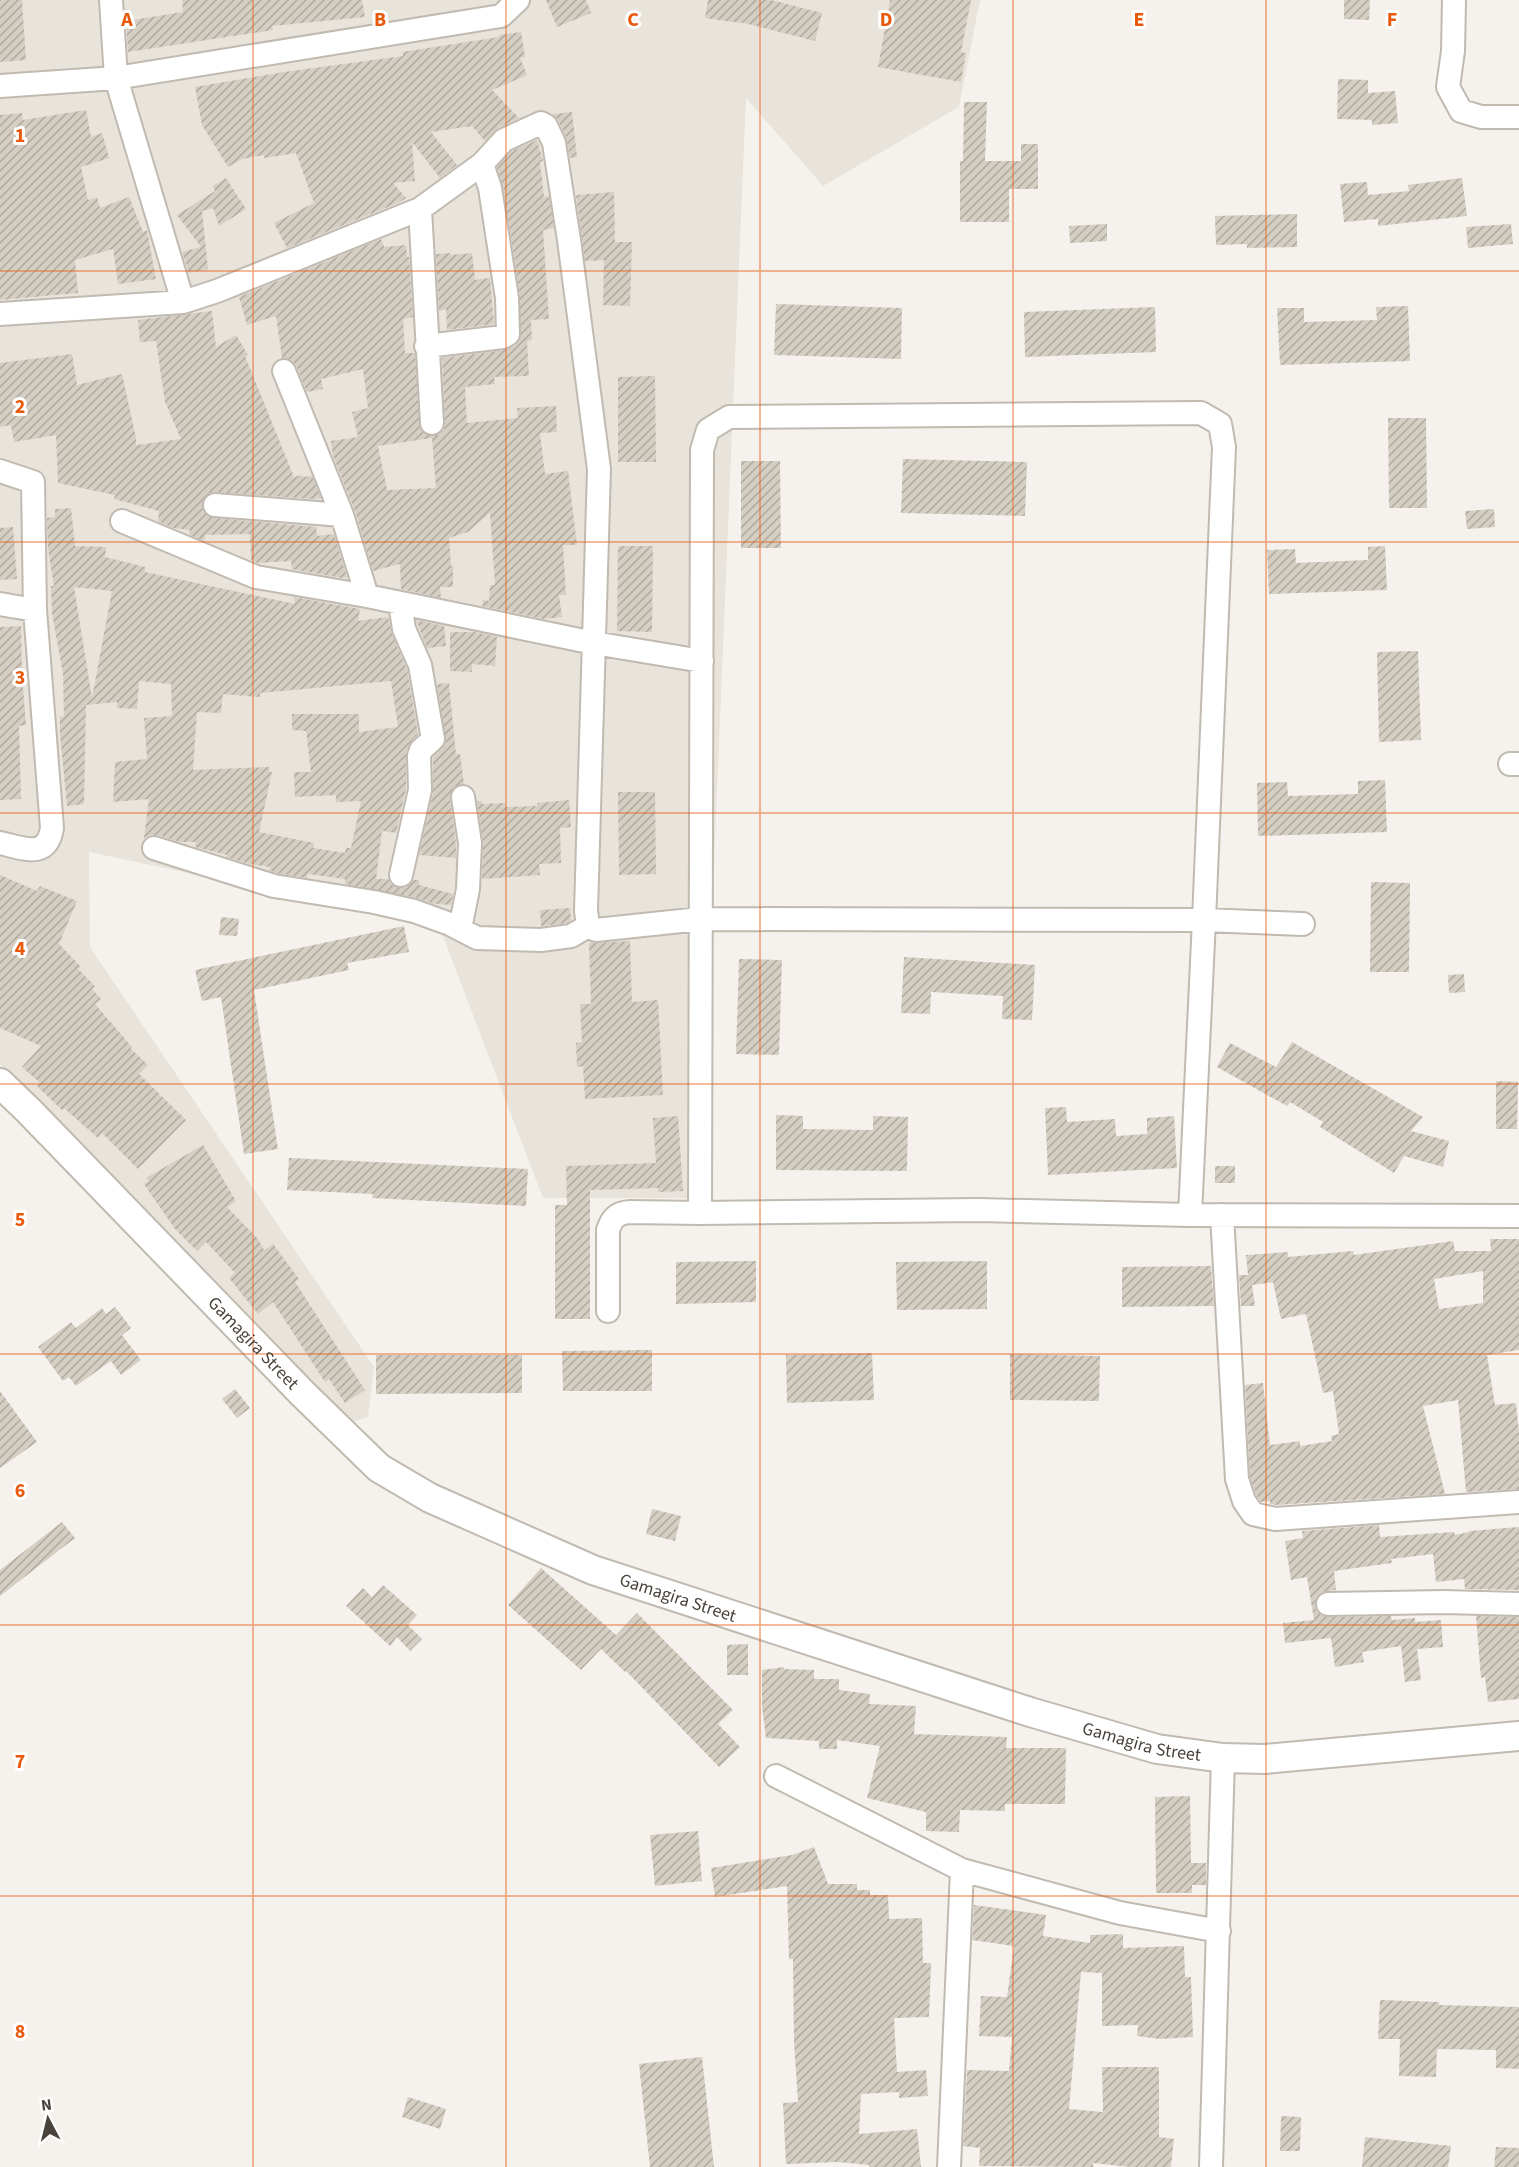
<svg xmlns="http://www.w3.org/2000/svg" width="1519" height="2167" font-family="'Source Sans 3',sans-serif">
<style>
.residential{fill:#e8e4db}
.building{fill:url(#building-hatch);fill-rule:evenodd}
.lines{fill:none;stroke-linecap:round;stroke-linejoin:round}
.minor-casing{stroke:#c0bab0;stroke-width:26}
.tertiary-casing{stroke:#c0bab0;stroke-width:32}
.minor{stroke:#fff;stroke-width:22}
.tertiary{stroke:#fff;stroke-width:28}
.grid{fill:none;stroke:#e8590c;stroke-width:1.5;stroke-opacity:0.55}
.labels{text-anchor:middle;stroke-width:6;stroke-linejoin:round;paint-order:stroke}
.street-label{font-size:18px;fill:#49433b;stroke:#fff}
.grid-label{font-size:20px;text-anchor:middle;font-weight:bold;fill:#e8590c;stroke:#fff;stroke-width:6;stroke-linejoin:round;paint-order:stroke}
</style>
<defs>
<pattern id="building-hatch" width="6" height="6" patternUnits="userSpaceOnUse" patternTransform="scale(1.5)"><rect width="6" height="6" fill="#d5cec3"/><path d="M-1 1l2-2M0 6l6-6M5 7l2-2" fill="none" stroke="#afa9a0"/></pattern>
</defs>
<rect width="100%" height="100%" fill="#f5f2ed"/>
<path class="residential" d="M0 0H980L959 107 823 186 746 98 700 1198H543L439 926 89 852 90 947 374 1367 368 1417 342 1425 0 1065Z"/>
<path class="building" d="M0 0H22L26 60 0 62Z
M182 0H362L365 17 272 26 273 30 128 52 126 21 183 12Z
M546 0H586L591 13 557 27Z
M708 0H771L822 13 815 41 740 22V23L705 18Z
M890 0H971L961 52 966 53 961 82 878 67Z
M1344 0H1370L1369 20 1344 19Z
M521 32 525 57 520 58 527 75 492 90 519 118 498 128 485 141 472 126 431 132 457 165 440 178 412 142 415 181 393 183 406 198 400 202 287 248 274 223 314 203 296 153 264 158V155L242 159 228 167 202 125 195 87 284 72 403 56 402 52 499 37V35Z
M1338 79 1368 80V93L1395 91 1398 123 1372 125V120L1337 119Z
M964 102H987L985 161H1021V144H1038V189H1009V222H960V161H963Z
M86 110 91 137 102 133 109 158 81 167 88 200 97 197 100 208 129 197 143 232 147 230 156 279 118 284 113 249 75 260 78 293 0 300V115L22 113 23 120Z
M572 112 577 157 570 158 566 137 558 120 553 114Z
M537 140 543 161 540 162 544 197 549 196 554 228 543 230 549 319 531 320 532 340 527 341 529 376 494 377 495 384 465 387 467 423 518 418 517 408 556 406 557 432 540 433 545 474 568 471 577 545H563L566 595H559L562 617 544 619 482 606 483 600 489 601 490 585H495L490 513 468 532 449 538 451 566H453V587H440L441 598 401 589 400 564 373 571 355 511 333 456 331 441 358 437 352 412 368 408 363 369 321 379 323 389 307 392 296 365 292 360 282 358 276 316 247 325 239 297 381 239 384 247 406 245 407 257H409L413 317 403 319 405 353H415L420 430 426 435H439L444 430 445 422 442 358 505 350 515 346 520 340V296L503 186 497 167 512 151ZM432 438 436 488 387 490 378 446Z
M226 178 246 209 219 226 213 208 202 211 208 269 189 273 182 252 201 247 177 215 215 191 213 186Z
M1462 178 1467 216 1378 226V219L1344 222 1340 184 1367 182 1368 195 1409 191 1408 185Z
M614 192 615 242H632L630 306 603 305 604 260 585 261 576 195Z
M1297 214V247L1247 248V244L1216 245 1215 216Z
M1107 224V241L1070 243 1069 226Z
M1511 224 1513 244 1468 248 1466 227Z
M450 253V255L472 253 475 280 490 278 494 324 447 330 446 309 439 311 436 254Z
M776 304 902 308 901 359 774 355Z
M1408 306 1410 361 1280 365 1277 308H1304V322L1377 320 1376 307Z
M1155 307 1156 352 1025 357 1024 312Z
M212 311 216 347 236 335 248 355 245 356 294 477 302 475 303 477 312 476 321 498 313 499 215 492 209 493 204 498 202 505 203 511 208 516 214 518 316 527 317 536 334 534 347 577 342 578 292 569 291 561 258 563 251 560 250 534 205 535 204 541 189 535 190 530 173 528 158 521 159 511 114 499 115 495 58 483 56 435 14 442 11 425 0 427V363L72 354 77 385 122 374 136 438V445L181 439 165 402 156 341 140 342 138 320Z
M655 376 656 462H618V377Z
M1388 418H1426L1427 508H1389Z
M903 459 1027 462 1025 516 901 513Z
M741 461H780L781 548H741Z
M71 508 75 546 106 547 105 557 145 567V572L295 604 294 597 360 609 358 621 388 617 392 634 407 669 418 734 412 740 406 752V789L396 833 382 831 376 879H388L392 885 399 888H406L413 880H419V885L453 894 451 905 435 904 417 898 345 884V879L308 874 307 878 277 873 269 870 270 867 250 864 226 857 227 855 195 847 196 842H180L158 835H151L144 838 149 799 113 802 115 762 147 759 144 718 172 716 171 684 139 681 137 709 117 708V702L86 705 84 804 67 806 60 734V716L64 717 63 674 52 613 51 586H54L48 549 47 518 55 517V509ZM74 587 112 591 92 698ZM391 681 398 727 359 732V714H292V730L306 731 311 772H294L295 797 336 795V802L361 801 351 848H346L345 853 313 848 314 843 259 832 272 772H269V767L193 770 197 712 221 713 223 694 260 697V693Z
M1494 509 1495 527 1467 529 1465 511Z
M13 527 17 579 0 580V528Z
M618 546H653L652 632 617 631Z
M1385 546 1387 590 1269 594 1267 550 1295 549 1296 563 1368 560V547Z
M416 620 444 626 446 646 427 648Z
M21 626 22 676 26 725 19 726 21 799 0 800V627Z
M450 632H474L497 637 495 666 472 664V672L450 671Z
M1418 651 1421 740 1379 742 1377 652Z
M449 683 456 754H460L464 784 454 787 450 798 456 844V858L419 855 433 793V758L446 743 437 684Z
M1385 780 1387 832 1258 836 1257 783 1287 782 1288 796 1358 794V781Z
M618 792H655L656 874 619 875Z
M569 800 571 827 560 828 561 863 539 864 540 875 482 879 483 841 477 801H482V804L505 803V807L538 806 537 803Z
M0 875 37 891 40 886 77 901 59 944 81 967 78 969 95 986 92 989 101 999 95 1004 132 1047 130 1048 148 1065 139 1074 186 1120 138 1169 102 1133 98 1138 64 1108 62 1110 37 1086 40 1083 22 1067 41 1046 0 1028Z
M1371 882 1410 883 1409 972H1370Z
M570 908 571 920 567 923 541 926 540 910Z
M221 917 239 919 237 936 219 935Z
M404 926 409 952 347 963 349 970 254 990 278 1149 244 1154 221 997 202 1001 195 970Z
M630 941 632 1002 658 1000 663 1095 585 1099 583 1066 577 1067 576 1043 582 1042 580 1004H591L589 943Z
M904 957 1035 965 1032 1020 1002 1019 1003 996 931 992 930 1014 901 1013Z
M739 959 782 960 779 1055 736 1054Z
M1464 974 1465 992 1449 993 1448 975Z
M1292 1042 1423 1117 1411 1131 1449 1141 1443 1167 1404 1156 1394 1173 1320 1127 1323 1122 1290 1102 1287 1106 1217 1067 1230 1043 1276 1067Z
M1496 1081 1518 1082 1517 1129H1496Z
M1066 1107 1067 1122 1115 1119 1116 1136 1147 1134V1118L1174 1116 1177 1168 1048 1175 1045 1108Z
M776 1115 803 1116V1129L873 1130V1116L908 1117 907 1171 776 1170Z
M678 1116 683 1191 658 1192V1188L590 1190V1319H555V1205H567L566 1166 656 1163 653 1118Z
M203 1145 236 1201 227 1207 258 1239 264 1250 273 1244 299 1279 295 1282 365 1390 345 1403 329 1379 325 1382 273 1302 258 1314 229 1278 235 1273 206 1242 197 1251 175 1229 144 1184 149 1181 146 1178Z
M289 1158 528 1169 526 1206 372 1198 373 1194 287 1190Z
M1215 1166H1235V1183H1215Z
M1490 1239H1519V1350L1487 1355 1495 1405 1516 1403 1519 1433V1489L1466 1492 1458 1400 1423 1406 1445 1494 1276 1505 1270 1504V1501L1261 1502 1256 1495 1250 1477 1245 1385 1263 1383 1270 1445 1300 1441V1446L1332 1441 1331 1436 1339 1434 1333 1391 1323 1393 1306 1314 1281 1319 1273 1282 1252 1285 1255 1306H1241L1239 1275H1248L1246 1255 1288 1252V1257L1353 1251 1354 1255 1453 1241 1455 1251H1491ZM1483 1271V1303L1439 1309 1434 1279Z
M756 1261V1302L676 1304V1262Z
M987 1261V1309L897 1310 896 1262Z
M1211 1266 1214 1306 1122 1307V1267Z
M115 1307 131 1328 122 1335 141 1360 121 1375 111 1361 76 1386 69 1377 63 1381 38 1347 71 1322 76 1328 102 1308 106 1314Z
M652 1350V1391H563L562 1351Z
M872 1353 874 1400 787 1403 786 1355Z
M1010 1354 1100 1356 1099 1401 1010 1400Z
M376 1355H522V1393L376 1394Z
M235 1389 250 1408 237 1418 222 1399Z
M0 1391 37 1442 0 1468Z
M652 1509 681 1516 675 1541 646 1534Z
M62 1522 75 1538 0 1596V1570Z
M1379 1525 1380 1537 1454 1532 1455 1535 1469 1532V1531L1519 1527V1590L1465 1589 1464 1579 1436 1582 1433 1554 1391 1559 1392 1563 1334 1571 1336 1590 1322 1592 1317 1597 1315 1604 1316 1610 1321 1615 1328 1617 1391 1616 1392 1620 1415 1618V1622L1441 1620 1443 1647 1417 1649 1421 1680 1405 1682 1401 1646 1362 1652 1364 1662 1335 1667 1331 1638 1285 1643 1283 1623 1314 1620 1307 1577 1291 1580 1285 1541 1303 1538 1302 1531Z
M541 1568 616 1635 637 1613 733 1710 718 1724 740 1747 719 1767 626 1671 625 1672 601 1649 581 1670 508 1605Z
M383 1585 417 1615 408 1625 422 1639 410 1651 397 1637 390 1646 346 1606 363 1588 372 1597Z
M1476 1616 1519 1617V1699L1488 1702 1485 1677 1481 1678Z
M748 1644V1675H727V1645Z
M784 1667V1669L814 1670V1679H839V1690L870 1694 869 1704 916 1706 914 1734 1007 1737 1006 1748H1066L1065 1804H1005V1811L960 1810 959 1832 926 1831V1812L867 1798 880 1746 837 1740V1749H819V1741L766 1738 762 1706V1670Z
M1190 1796 1191 1863H1206V1885H1192V1893H1156L1155 1797Z
M698 1831 702 1881 655 1886 650 1835Z
M814 1847 828 1884H857V1890H870V1895H888L889 1919 922 1918 923 1963H931L929 2017 894 2018 897 2072 926 2070 928 2096 899 2098V2092L861 2094 859 2134 917 2129 921 2167H869V2165L838 2162 786 2164 783 2103 798 2102 794 2042 793 1959H789L787 1886 715 1897 711 1868 792 1855Z
M974 1905 1046 1915 1043 1936 1090 1943V1935L1123 1934V1948L1184 1946 1185 1977H1191L1193 2037 1160 2039 1137 2036 1138 2025 1102 2026V1973L1081 1972 1069 2109 1103 2112 1102 2067H1159V2137L1174 2139 1171 2167H1130L1093 2163V2167L979 2166 980 2148 963 2146 967 2070 1009 2071 1012 2037 979 2036 981 1996 1007 1997 1014 1946 972 1940Z
M1380 2000 1439 2002V2005L1519 2007V2069L1496 2068V2050L1437 2049 1436 2077 1399 2076 1400 2039H1378Z
M702 2057 714 2167H650L639 2064Z
M408 2097 446 2109 440 2129 402 2117Z
M1281 2116 1301 2117 1300 2151H1280Z
M1365 2137 1451 2146 1448 2167H1362Z
M1496 2147 1519 2148V2167H1494Z"/>
<g class="lines">
<g class="minor-casing">
<path id="minor" d="M111 0 116 78 183 302
M1454 0 1453 51 1448 87 1461 111 1481 117H1519
M0 86 116 78 501 16 518 0
M420 209 432 423
M0 314 183 302 217 291 420 209 482 164 504 140 541 123 546 126 554 143 569 240 599 469 586 911 588 926 596 930 700 919 1204 920 1303 924
M426 346 503 337 508 334 507 298 490 188 482 164
M284 371 342 515 367 596
M0 471 33 482 35 610 52 828C47 860 23 848 0 843
M215 505 342 515
M122 521 256 577 367 596 594 643 702 661
M400 603 404 629 420 665 433 739 421 750 419 756 420 790 401 875
M0 604 35 610
M1510 764H1519
M154 848 274 886 374 902 414 911 450 924 477 938 541 940 571 936 588 926
M460 929 468 889 470 843 463 797
M700 1213 702 450 708 430 729 417 1201 413 1220 424 1224 447 1204 920 1190 1215
M1222 1215 1237 1479 1244 1501 1253 1514 1275 1519 1519 1502
M608 1311V1230C612 1218 617 1213 630 1212L700 1213 979 1210 1190 1215 1519 1216
M1328 1604 1444 1602 1519 1604
M776 1776 962 1870 1120 1913 1219 1931
M949 2167 962 1870
M1211 2167 1223 1758"/>
</g>
<g class="tertiary-casing">
<g id="tertiary">
<path id="s1" d="M0 1083 29 1111 303 1394 379 1468 430 1498 593 1570 1030 1712 1157 1749 1223 1758 1265 1759 1519 1736"/>
</g>
</g>
<use href="#minor" class="minor"/>
<use href="#tertiary" class="tertiary"/>
</g>
<path class="grid" d="M253 0V2167M506 0V2167M760 0V2167M1013 0V2167M1266 0V2167M0 271H1519M0 542H1519M0 813H1519M0 1084H1519M0 1354H1519M0 1625H1519M0 1896H1519"/>
<g class="labels">
<g class="street-label">
<text dy="6" stroke="none"><textPath href="#s1" startOffset="363">Gamagira Street</textPath></text>
<text dy="6" stroke="none"><textPath href="#s1" startOffset="867">Gamagira Street</textPath></text>
<text dy="6" stroke="none"><textPath href="#s1" startOffset="1353">Gamagira Street</textPath></text>
</g>
</g>
<g class="grid-label">
<text x="127" y="26">A</text>
<text x="380" y="26">B</text>
<text x="633" y="26">C</text>
<text x="886" y="26">D</text>
<text x="1139" y="26">E</text>
<text x="1392" y="26">F</text>
<text x="20" y="142">1</text>
<text x="20" y="413">2</text>
<text x="20" y="684">3</text>
<text x="20" y="955">4</text>
<text x="20" y="1226">5</text>
<text x="20" y="1497">6</text>
<text x="20" y="1768">7</text>
<text x="20" y="2038">8</text>
</g>
<g transform="translate(48 2119) rotate(353)" stroke="#ffffff" stroke-width="4.5" paint-order="stroke">
<path d="M0-4.5L10 22L0 15L-10 22Z" fill="#49433b"/>
<text y="-9" font-size="16" font-weight="bold" text-anchor="middle" fill="#49433b">N</text>
</g>
</svg>
